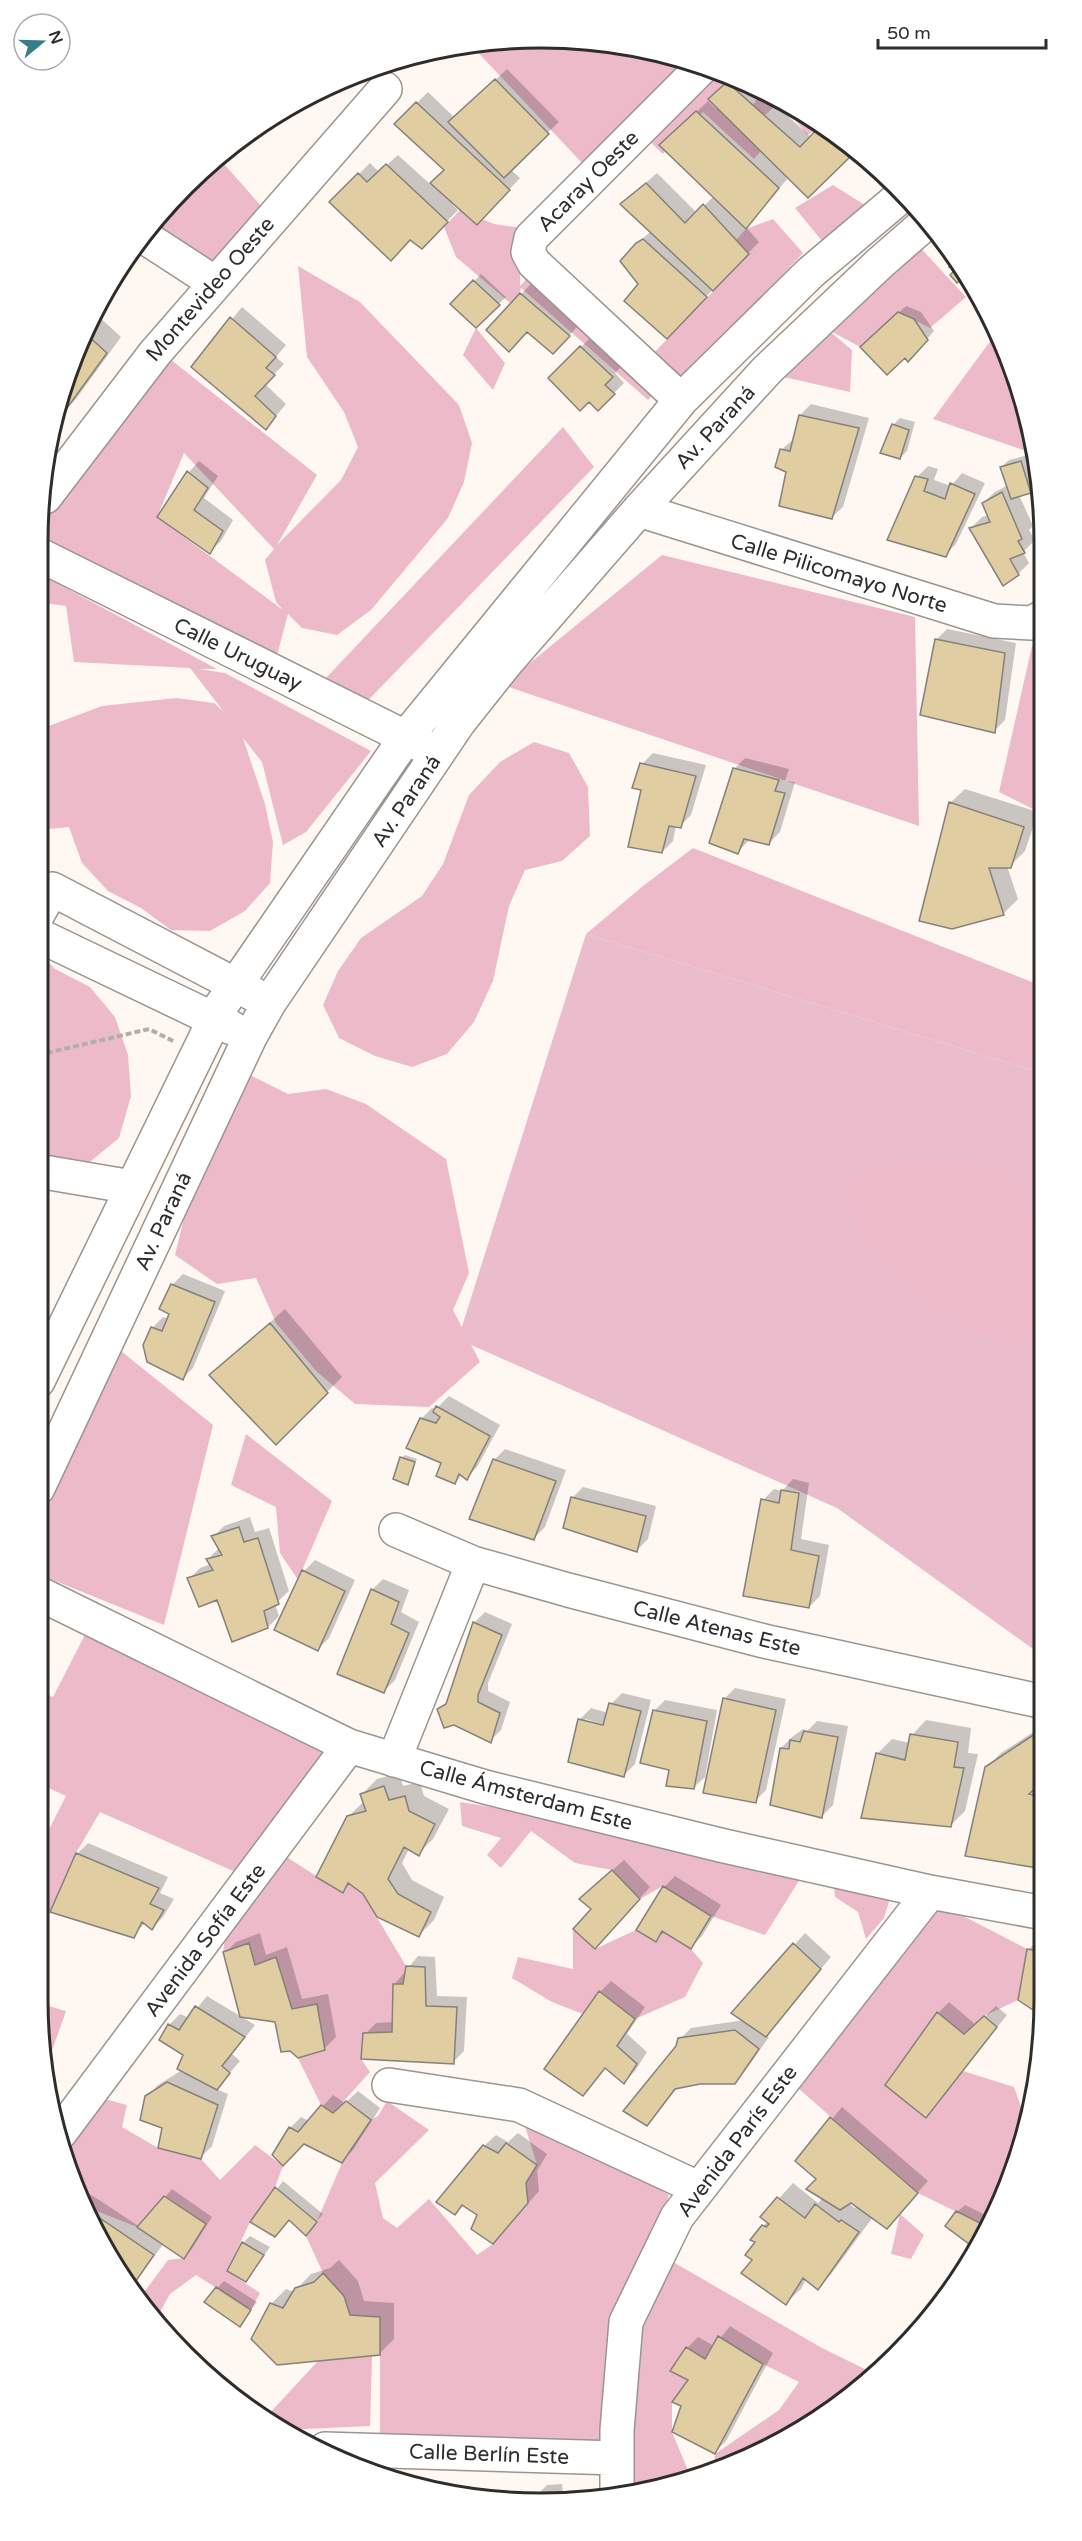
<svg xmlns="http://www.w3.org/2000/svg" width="1082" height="2541" font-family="'Varela Round',sans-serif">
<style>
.green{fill:#ebbccb}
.forest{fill:#edbaca;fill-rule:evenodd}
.shadow{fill:#0003;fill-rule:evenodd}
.building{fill:#e0cda1;stroke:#84817b;stroke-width:1.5}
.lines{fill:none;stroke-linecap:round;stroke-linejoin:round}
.minor-casing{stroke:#9b9590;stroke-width:36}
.path{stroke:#b4aeaa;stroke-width:4;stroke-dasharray:6 3;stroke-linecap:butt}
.minor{stroke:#fff;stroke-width:33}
.labels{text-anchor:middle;stroke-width:4.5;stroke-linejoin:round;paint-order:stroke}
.street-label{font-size:21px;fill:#2f2d2b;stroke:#fff}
.rim{fill:none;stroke:#2f2d2b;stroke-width:3}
</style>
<rect width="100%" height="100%" fill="#fef7f2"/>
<path class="green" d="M339 82 264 130 259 126 319 89Z
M586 934 1042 1073 1044 1657 837 1508 458 1339Z"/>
<path class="forest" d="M508 39 607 42 689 61 692 64 582 163 471 45Z
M714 70 736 81 716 100 764 147 754 159 703 112 663 154 643 135Z
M761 93 779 102 761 119 750 109Z
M782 103 821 123 841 141 835 147 819 128 807 135Z
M218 157 269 215 215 276 146 231 163 209Z
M833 185 868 207 822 241 795 208Z
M460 210 494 224 521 228 520 286 533 272 660 388 648 400 521 288 520 293 510 303 456 257 444 227Z
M773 219 803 253 682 383 651 356 749 254 736 240 746 229Z
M915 242 966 297 930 328 898 312 860 347 827 329 852 350 850 392 784 377 823 327Z
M298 266 360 302 459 405 472 443 464 482 448 518 371 610 337 635 302 628 288 614 272 674 38 541 43 506 161 352 317 475 277 545 341 480 358 447 344 412 307 357ZM184 453 274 549 265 560 276 602 283 610 157 517Z
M476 328 505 363 493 390 463 355Z
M997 332 1006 348 1035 454 933 419Z
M563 427 594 467 350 719 325 679Z
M662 555 915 617 919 826 503 685Z
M38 573 217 669H199L225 673 371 751 306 832 283 845 262 762 243 738 265 804 273 842 270 883 245 911 210 931 171 930 141 908 108 891 82 863 69 827 38 830V730L102 706 176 698 214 703 224 712 190 668 74 662 66 606 38 602Z
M1032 646 1041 648V813L999 792Z
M534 742 569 753 588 787 590 836 562 861 525 870 509 906 493 981 474 1022 447 1054 412 1067 375 1056 339 1038 323 1005 338 971 361 938 422 896 443 864 469 795 500 762Z
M693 848 1042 986V1073L586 934 643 886Z
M38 952 55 969 90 987 115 1017 128 1055 131 1096 119 1138 86 1165 38 1157Z
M240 1070 288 1094 326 1089 366 1104 446 1159 469 1273 453 1310 480 1362 429 1407 355 1404 316 1371 276 1323 256 1278 217 1284 175 1255 199 1157Z
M916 1158 999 1164 1042 1220 1043 1344 986 1338 920 1303 864 1249 844 1179Z
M116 1347 213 1425 164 1625 38 1574V1514Z
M246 1434 332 1501 298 1580 280 1553 276 1507 231 1485Z
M92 1621 341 1756 240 1874 100 1812 76 1853 50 1912 38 1894V1851L66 1796 38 1783V1690L53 1697Z
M460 1802 592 1823 805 1871 765 1935 711 1916 663 1886 640 1899 612 1870 575 1863 531 1831 501 1868 487 1855 501 1838 462 1826Z
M285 1856 343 1893 348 1883 363 1894 406 1966 403 1984H393L392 2032 363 2033 361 2059 370 2072 333 2113 321 2105 298 2058 325 2049 317 2005 292 2009 276 1957 255 1965 249 1943 223 1952 226 1933Z
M833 1871 894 1885 884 1918 866 1939 858 1912 835 1897Z
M936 1902 1027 1949 1018 2000 984 2016 964 2034 926 2118 963 2071 1014 2087 1025 2118 1018 2162 988 2227 918 2193 791 2082Z
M573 1929 595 1949 636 1930 656 1942 662 1931 691 1949 703 1963 685 1997 635 2019 599 1991 583 2014 552 2002 512 1978 518 1957 573 1969Z
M38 2003 66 2011 48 2062Z
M89 2095 127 2105 122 2127 158 2148 201 2159 220 2180 255 2145 283 2166 275 2187 250 2222 227 2271 260 2293 251 2310 196 2275 170 2294 155 2321 139 2299 168 2260 184 2258 206 2224 164 2196 137 2227 84 2206 64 2162 60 2134Z
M387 2101 429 2130 375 2183 383 2218 397 2228 429 2199 477 2255 493 2244 528 2204 526 2183 537 2165 520 2110 669 2195 625 2321 617 2457 380 2435V2317L350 2315 344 2296 323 2273 306 2236 317 2221 342 2163 371 2120 378 2116Z
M900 2214 924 2235 911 2259 891 2254Z
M986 2231 977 2251 921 2330 926 2305Z
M661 2255 822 2348 871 2372 793 2436 714 2466 715 2454 779 2410 799 2382 763 2364 718 2336 705 2359 685 2347 670 2371 688 2380 672 2402V2432L690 2475 653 2489 627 2479 626 2322Z
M372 2356 370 2426 282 2430 266 2417 318 2361Z"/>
<path class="shadow" d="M507 69 559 122 510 169 520 178 488 212 454 202 452 204 458 210 422 247 410 238 331 202 370 163 379 172 398 155 431 185 446 170 396 124 428 92 455 118Z
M732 78 763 94 811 137 823 125 853 152 808 196 789 177 746 227 759 242 667 337 640 284 637 244 651 231 622 204 657 173 697 213 714 196 672 135 708 101 716 109 721 88Z
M137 244 143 248 115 292 104 303 105 289Z
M481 274 506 297 476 326 452 304Z
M532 283 580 324 553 352 528 331 521 294Z
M906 306 921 312 934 331 915 353 905 356 869 340Z
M242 307 286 345 276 357 284 364 265 384 286 404 266 428 193 367Z
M95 313 121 337 76 399 61 414 64 379Z
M592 336 623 365 615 373 624 383 598 409 589 400 550 378Z
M811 404 869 418 843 507 831 518 788 471 781 450 794 439 800 415Z
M900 418 915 422 907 451 900 458 893 425Z
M1028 455 1037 484 1030 491 1019 495 1033 526 1029 530 1035 540 1023 552 1029 563 1018 574 971 528 982 517 989 515 983 503 995 492 1008 485 1001 467 1009 460Z
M199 461 218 476 204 498 233 520 221 541 210 552 159 516 189 472Z
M928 466 938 469 934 480 951 486 962 473 985 483 956 544 945 555 917 477Z
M947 629 1016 643 1005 720 994 731 936 640Z
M653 753 706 765 691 815 680 826 676 825 673 841 662 852 643 788 642 764Z
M745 758 789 769 785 781 795 782 780 832 769 843 750 839 738 852 734 769Z
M965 789 1038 812 1025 851 1010 866H1007L1018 899 1003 914 950 803Z
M183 1274 225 1291 193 1368 182 1379 152 1328 163 1317 169 1319 172 1285Z
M285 1309 342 1377 276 1443 211 1375Z
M449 1396 500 1425 477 1467 466 1478 463 1474 454 1483 421 1419 432 1408 436 1409Z
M505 1449 566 1470 545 1527 534 1538 494 1460Z
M405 1455 417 1459 407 1483 401 1458Z
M793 1479 809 1483 801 1539 829 1545 820 1596 809 1607 763 1500 774 1489 782 1491Z
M583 1487 656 1506 648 1539 637 1550 572 1498Z
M250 1517 255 1532 269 1528 289 1591 275 1604 279 1616 268 1627 218 1598 189 1579 200 1568 211 1564 208 1559 219 1548 213 1537 224 1526Z
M315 1560 355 1580 329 1638 318 1649 304 1571Z
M383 1579 409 1590 401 1612 419 1622 395 1680 384 1691 372 1590Z
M485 1612 512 1624 488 1683V1691L510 1702 501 1730 490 1741 439 1710 449 1700 474 1623Z
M735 1688 786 1699 766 1790 755 1801 724 1699Z
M622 1693 651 1700 635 1764 624 1775 570 1761 580 1719 591 1708 608 1713 611 1704ZM585 1719 610 1726V1729L585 1722Z
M665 1700 717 1710 705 1777 693 1788 671 1769 654 1711Z
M926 1720 971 1728 968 1753 978 1754 965 1811 951 1825 877 1754 892 1739 910 1743 912 1735Z
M817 1721 848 1726 833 1805 822 1816 781 1748 792 1737 803 1729 807 1731Z
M1044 1725V1867L966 1854 986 1768 1001 1753Z
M399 1773 403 1786 420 1782 424 1796 449 1809 433 1839 418 1854 409 1849 402 1863 412 1880 444 1897 434 1920 419 1935 351 1883 343 1891 348 1817 363 1802 362 1794 377 1779Z
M88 1843 168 1877 160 1893 174 1899 163 1917 152 1928 145 1923 133 1936 77 1854Z
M624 1860 650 1887 606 1936 593 1908 592 1888Z
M675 1876 721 1905 702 1936 691 1947 665 1931 656 1940 664 1887Z
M260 1933 266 1955 287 1947 302 1999 328 1994 336 2037 325 2048 276 2021 225 1953 236 1942Z
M805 1933 831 1957 766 2035 769 2037 745 2071 734 2082 699 2083 678 2087 647 2124 680 2039 691 2028 744 2020 733 2013Z
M1040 1938 1044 1939V2000L1042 2014 1029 1949Z
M418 1956 435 1957 437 1996 467 1997 464 2051 453 2062 365 2034 376 2023 394 2022V1985Z
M611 1981 645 2007 627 2034 647 2052 635 2071 624 2082 606 2067 583 2094 600 1992Z
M207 1996 255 2025 232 2054 240 2061 216 2089 228 2094 212 2146 201 2157 164 2127 147 2097 158 2085 182 2070 185 2055 161 2039 169 2025 180 2014 189 2018Z
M949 2002 976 2025 996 2006 1007 2015 926 2116 938 2013Z
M358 2091 380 2108 353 2150 342 2161 304 2142 274 2155 290 2128 301 2117 309 2121 333 2095 345 2103Z
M842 2107 928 2181 887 2227 873 2217 832 2273 818 2288 806 2279 801 2289 786 2303 754 2260 757 2242 763 2226 768 2221 762 2217 793 2183 818 2203 823 2198 818 2179 797 2161ZM848 2200 857 2206 855 2208 846 2202Z
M518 2133 547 2154 537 2171 539 2191 504 2231 464 2205 455 2213 484 2146 496 2135 508 2142Z
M283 2181 323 2214 306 2234 289 2219 252 2221Z
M172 2189 212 2217 191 2250 184 2257 164 2243 131 2288 105 2251 82 2202 90 2194 140 2227Z
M965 2205 992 2218 980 2238 957 2212Z
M250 2236 270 2247 246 2281 243 2243Z
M339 2260 358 2281 364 2301 394 2303V2339L379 2354 271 2304 286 2289 294 2292 311 2274 330 2268Z
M224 2281 257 2302 240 2325 217 2288Z
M730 2326 773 2353 726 2441 715 2452 683 2405 690 2379 687 2348 698 2337 714 2346Z
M562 2484 564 2501 535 2503 536 2496 547 2485Z"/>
<path class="building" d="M495 79 549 134 504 178 448 122Z
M727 82 800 147 821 125 851 156 808 198 708 99Z
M416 102 510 190 477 225 430 183 444 170 394 124Z
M696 111 779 188 746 229 659 145Z
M386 164 448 222 422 249 410 240 391 261 329 202 358 173 367 182Z
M646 183 685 223 703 204 749 254 713 291 620 204Z
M643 239 707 297 667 339 624 301 638 284 620 261 636 243Z
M129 256 133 259 104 305 99 302 105 289Z
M956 262 972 289 962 279 957 283 950 275 955 270 949 267Z
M473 280 500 305 476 328 450 304Z
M520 293 570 336 553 354 527 332 509 352 486 330Z
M898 312 914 319 928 340 908 362 905 358 887 375 860 347Z
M230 317 276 357 266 368 275 375 255 396 276 416 266 430 191 367Z
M85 333 107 353 62 415 58 417 64 379Z
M580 346 613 377 605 385 615 394 598 411 589 402 580 411 548 378Z
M799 415 859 428 832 519 779 506 786 472 775 467 780 449 790 451Z
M892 424 909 430 900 459 880 453Z
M1021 461 1031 493 1011 499 1000 467Z
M187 471 208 488 194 510 223 531 210 554 157 517Z
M915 476 928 479 924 491 945 499 950 483 975 494 946 557 887 540Z
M1002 492 1022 539 1018 541 1025 553 1010 559 1019 575 1003 586 969 528 990 522 982 503Z
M935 639 1005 653 995 733 920 715Z
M640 763 696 776 681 828 669 826 662 853 628 847 641 790 632 788Z
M733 768 779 780 775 791 785 793 769 845 744 839 738 854 709 843Z
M949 802 1024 827 1011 868H989L1004 915 952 929 919 921Z
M171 1284 215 1302 183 1380 147 1362 143 1345 151 1327 162 1331 169 1314 159 1309Z
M270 1323 328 1393 276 1445 209 1375Z
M436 1406 490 1436 467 1480 459 1474 455 1484 436 1476 441 1463 406 1448 420 1418 436 1423 440 1417 433 1412Z
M400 1457 415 1462 408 1485 393 1479Z
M493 1459 556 1481 534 1540 469 1519Z
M781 1490 799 1493 791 1550 819 1556 809 1608 743 1596 761 1499 779 1503Z
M571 1497 646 1516 637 1552 563 1528Z
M239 1527 244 1542 258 1538 279 1604 264 1611 268 1628 232 1642 217 1600 199 1607 187 1578 213 1570 206 1559 222 1555 211 1536Z
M302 1570 345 1591 318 1651 274 1630Z
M371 1589 399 1602 391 1624 409 1633 384 1693 337 1674Z
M473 1622 502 1635 478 1695V1702L500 1713 491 1743 454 1725 444 1728 437 1709 446 1704Z
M723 1698 776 1710 756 1803 703 1793Z
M609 1703 641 1711 624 1777 568 1762 578 1719 603 1725Z
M653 1710 707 1721 694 1789 666 1786 669 1770 640 1763Z
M1044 1728V1780L1029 1794 1044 1797V1869L965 1856 985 1767Z
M804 1731 838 1737 822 1818 770 1805 780 1748 789 1749 790 1740 800 1742Z
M910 1734 958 1742 954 1767 964 1768 951 1827 861 1818 876 1753 905 1760Z
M384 1786 389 1800 405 1796 409 1811 435 1824 419 1856 404 1847 388 1879 398 1894 431 1912 419 1937 377 1917 363 1894 348 1883 343 1893 316 1877 347 1816 366 1811 360 1794Z
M76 1853 159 1888 150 1904 164 1910 152 1930 142 1922 134 1938 50 1912Z
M612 1870 640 1899 595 1949 573 1929 591 1909 579 1899Z
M663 1886 711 1916 691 1949 662 1931 656 1942 636 1930Z
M249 1943 255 1965 276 1957 292 2009 317 2004 325 2050 298 2058 290 2051 281 2052 275 2022 240 2017 223 1952Z
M793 1943 821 1969 766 2037 731 2013Z
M1027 1949 1044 1952V2000L1042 2016 1018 2000Z
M406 1966 425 1967 426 2006 457 2007 454 2064 361 2059 363 2033 392 2032 393 1984H403Z
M599 1991 635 2019 617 2046 637 2064 624 2084 605 2068 583 2096 544 2069Z
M195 2006 245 2037 222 2066 230 2073 217 2090 177 2069 183 2055 159 2040 168 2024 179 2030Z
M937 2012 964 2034 984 2016 997 2027 926 2118 885 2085Z
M735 2030 759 2049 735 2084H700L675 2089 647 2126 623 2111 676 2046 678 2038Z
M167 2082 218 2105 201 2159 158 2148 162 2128 140 2120 145 2096Z
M346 2101 371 2120 342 2163 304 2144 283 2166 272 2155 289 2127 298 2132 321 2105 333 2113Z
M830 2117 918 2193 887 2229 851 2203 840 2210 806 2189 816 2179 795 2161Z
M506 2143 537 2165 526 2183 528 2203 493 2244 471 2229 477 2215 462 2205 455 2215 436 2202 483 2145 498 2153Z
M275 2187 317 2222 306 2236 289 2220 275 2237 250 2222Z
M164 2196 206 2224 184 2259 137 2227Z
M777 2197 805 2218 815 2204 839 2222 841 2220 859 2232 818 2290 803 2278 786 2305 741 2273 752 2260 745 2255 755 2242 750 2240 762 2225 766 2227 769 2224 760 2217Z
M85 2208 154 2255 131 2288 105 2251Z
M956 2211 988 2227 973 2247 945 2226Z
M242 2242 264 2255 246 2282 227 2271Z
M323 2273 344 2296 350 2315 380 2317V2355L277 2365 251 2339 270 2303 283 2308 295 2288 314 2282Z
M216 2287 251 2310 240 2327 204 2302Z
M718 2336 763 2364 715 2454 672 2432 681 2406 672 2402 688 2380 670 2371 686 2347 705 2359Z
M551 2494 552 2502 534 2503V2495Z"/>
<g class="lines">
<g class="minor-casing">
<path id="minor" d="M143 236 215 283
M681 400 534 263 528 252 531 238 704 65
M45 497 155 353 385 89
M639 510 994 621 1032 623 1041 618
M38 554 425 747
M38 914 52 889 255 995
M38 935 232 1028
M38 1171 132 1187
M38 1381 221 1006 406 737 681 400 810 273 900 197
M38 1488 250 1037 269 1003 459 722 505 664 639 510 767 370 880 263 927 222
M396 1530 473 1563 568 1590 764 1641 1044 1702
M38 1593 349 1746 485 1787 720 1845 930 1892 1044 1913
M394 1760 473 1563
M389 2085 519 2105 698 2188
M60 2133 349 1746
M325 2449 617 2458
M617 2496V2430L626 2322 677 2217 930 1892"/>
</g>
<path class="path" d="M38 1055 149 1029 175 1042"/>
<use href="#minor" class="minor"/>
</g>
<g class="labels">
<g class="street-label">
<text transform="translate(588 181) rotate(-45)" y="7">Acaray Oeste</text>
<text transform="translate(210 289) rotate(-49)" y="7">Montevideo Oeste</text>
<text transform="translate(715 427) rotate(-47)" y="7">Av. Paraná</text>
<text transform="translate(839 573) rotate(17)" y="7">Calle Pilicomayo Norte</text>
<text transform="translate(238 654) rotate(26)" y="7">Calle Uruguay</text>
<text transform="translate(406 801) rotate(-56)" y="7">Av. Paraná</text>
<text transform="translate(163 1221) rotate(-65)" y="7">Av. Paraná</text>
<text transform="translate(717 1628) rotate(14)" y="7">Calle Atenas Este</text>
<text transform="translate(526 1795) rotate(15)" y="7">Calle Ámsterdam Este</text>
<text transform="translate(205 1940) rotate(-53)" y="7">Avenida Sofía Este</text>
<text transform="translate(737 2141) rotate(-53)" y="7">Avenida París Este</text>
<text transform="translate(489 2454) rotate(2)" y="7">Calle Berlín Este</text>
</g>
</g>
<path d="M0 0H1082V2541H0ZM541 48H541A493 493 0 0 1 1034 541V2000A493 493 0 0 1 541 2493H541A493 493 0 0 1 48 2000V541A493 493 0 0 1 541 48Z" fill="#fff" fill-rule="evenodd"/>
<path class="rim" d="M541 48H541A493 493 0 0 1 1034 541V2000A493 493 0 0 1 541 2493H541A493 493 0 0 1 48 2000V541A493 493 0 0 1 541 48Z"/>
<g transform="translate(42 42) rotate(71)"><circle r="28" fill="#ffffff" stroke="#acabaa" stroke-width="1.5"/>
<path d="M0-4.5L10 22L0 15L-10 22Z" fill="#367e87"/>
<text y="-9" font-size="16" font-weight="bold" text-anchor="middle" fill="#2f2d2b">N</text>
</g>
<path d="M878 39v9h168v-9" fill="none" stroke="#2f2d2b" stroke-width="3"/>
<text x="887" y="39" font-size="18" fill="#2f2d2b" stroke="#ffffff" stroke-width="4.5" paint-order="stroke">50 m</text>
</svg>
